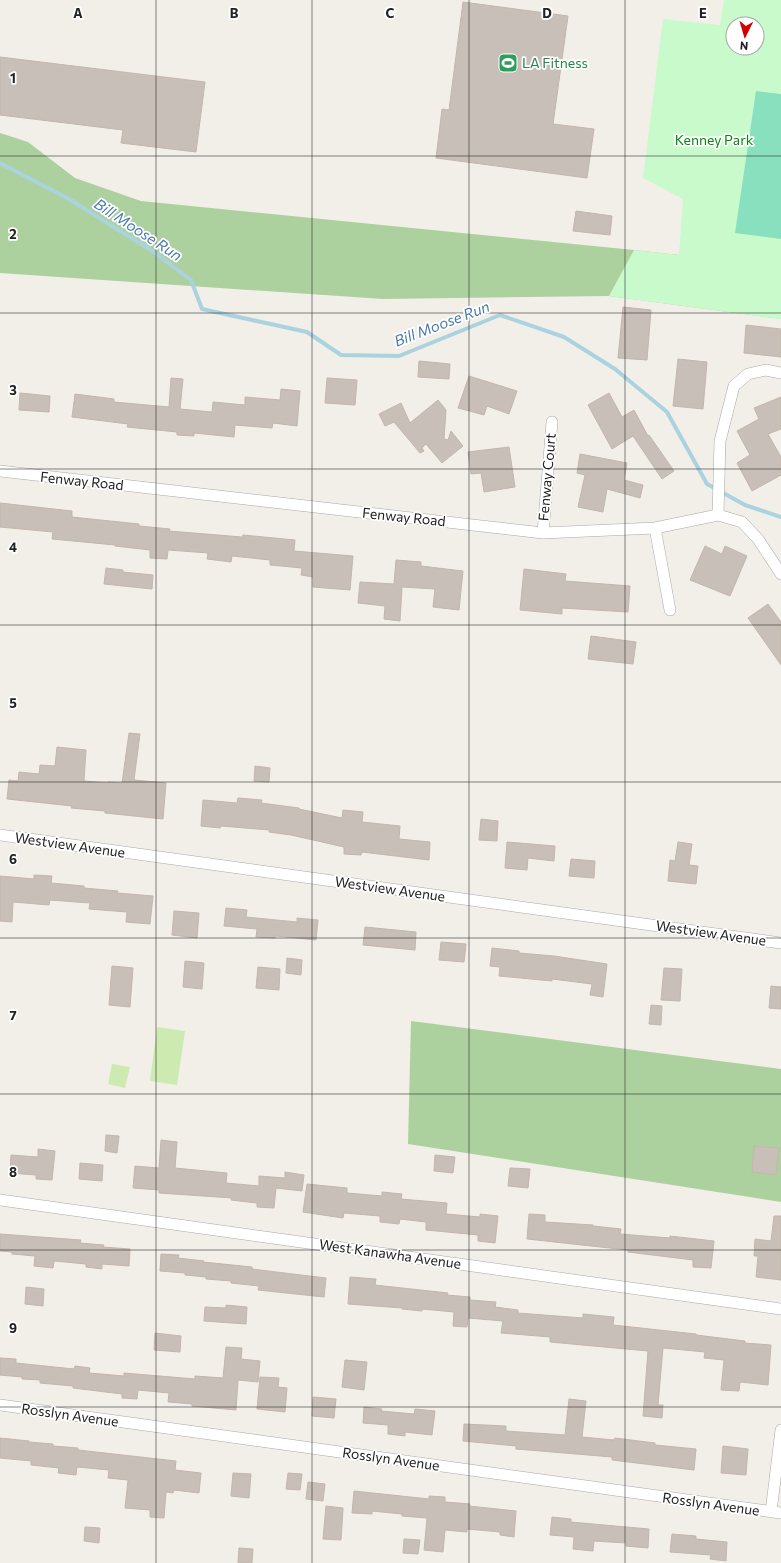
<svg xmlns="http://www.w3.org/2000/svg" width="781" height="1563" font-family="Commissioner,sans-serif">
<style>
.grass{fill:#cdebb0}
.forest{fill:#add19e}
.park{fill:#c8facc;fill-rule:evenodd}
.pitch{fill:#88e0be}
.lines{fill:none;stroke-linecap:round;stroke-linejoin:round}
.stream{stroke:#aad3df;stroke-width:4}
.building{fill:#c7bfb8;stroke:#c4b6ab}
.minor-casing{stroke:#a9a9a9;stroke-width:12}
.minor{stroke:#fff;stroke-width:11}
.grid{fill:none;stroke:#222;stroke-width:1;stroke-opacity:0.55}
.labels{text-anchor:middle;stroke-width:3.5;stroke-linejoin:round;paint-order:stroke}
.leisure-label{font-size:14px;fill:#27864d;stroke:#fff;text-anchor:start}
.park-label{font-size:14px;fill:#0c8416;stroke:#fff}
.street-label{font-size:14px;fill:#222;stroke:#fff}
.water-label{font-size:15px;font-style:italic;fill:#4a7aab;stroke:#fff}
.grid-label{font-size:13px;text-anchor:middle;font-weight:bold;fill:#222;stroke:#fff;stroke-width:3.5;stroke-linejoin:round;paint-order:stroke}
</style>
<rect width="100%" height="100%" fill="#f2efe9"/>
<path class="grass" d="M157 1027 185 1031 177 1085 150 1081Z
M112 1064 130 1067 125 1088 108 1084Z"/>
<path class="forest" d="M0 133 28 142 75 178 141 201 634 250 781 266V319L609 296 383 299 0 273Z
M411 1021 781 1069V1202L408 1144Z"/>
<path class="park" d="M724 0H781V319L609 296 634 250 679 255 683 199 643 178 663 19 720 25ZM733 24H757V48H733Z"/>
<path class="pitch" d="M756 91 781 94V239L735 233Z"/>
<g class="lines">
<path class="stream" d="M0 163 69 199 154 252 191 280 202 309 307 332 341 355 399 356 500 315 564 337 615 369 667 412 707 484 745 505 781 517"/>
</g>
<path class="building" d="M463 2 568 16 553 124 594 129 587 178 436 158 442 109 449 110Z
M0 57 205 82 196 152 121 143 123 130 0 115Z
M576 211 612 216 610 235 573 231Z
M623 307 651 310 647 360 618 358Z
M746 325 781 329V357L744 353Z
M678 359 707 362 703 409 673 406Z
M419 361 450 364 449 379 418 377Z
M469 376 517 391 509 414 487 406 484 415 458 408Z
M171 378 183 379 180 409 212 412 213 402 245 405V397L280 400 281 389 300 391 297 426 273 423 272 428 235 425 234 437 194 433V436L177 435V432L127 427 128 424 72 417 75 394 114 399V402L169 407Z
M327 378 357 380 355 405 325 403Z
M20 393 50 396 49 412 19 410Z
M609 393 622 417 634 410 648 436 649 435 674 471 662 479 633 436 612 449 588 405Z
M781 397V429L768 434 781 457V475L752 491 737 463 750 455 737 431 759 419 754 408Z
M438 400 446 410 444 439 448 440 451 431 463 446 442 463 426 444 422 448 424 451 420 453 394 422 385 426 379 414 401 403 410 423Z
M509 447 515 487 484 492 481 473 471 474 468 452Z
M580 454 627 463 624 480 643 485 640 498 607 489 603 512 578 507 585 475 577 473Z
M0 503 72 511V517L139 524V526L170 529 169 531 242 537 243 535 295 540 294 551 353 556 350 590 313 587V577L301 575 302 568 270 565V560L232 556 231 562 207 559 208 553 168 550 167 559 150 558V550L115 546V545L52 539 53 532 0 527Z
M705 546 722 554 725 546 747 556 730 596 690 580Z
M396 560 421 562V566L463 571 459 610 433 607 435 589 402 587 400 621 384 619 385 606 358 603 360 582 394 584Z
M106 568 123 570V572L153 575 152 589 104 584Z
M524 569 566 574 565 581 630 586 628 612 562 608V614L520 610Z
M768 604 781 622V665L748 618Z
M591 636 636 642 633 664 588 659Z
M129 733 140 734 134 780 166 783 163 819 105 813V811L71 808 72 806 7 799 9 780 18 781 19 772 39 774 40 765 55 766 57 747 86 750 84 781 107 783 108 782 122 783Z
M255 766 270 768 269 782 254 781Z
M238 798 262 800 261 803 299 808V809L342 818 343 810 363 812 362 822 400 826 399 839 430 842 429 860 362 852 361 855 344 854V847L291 835 269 832V830L221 826 220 828 201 826 203 800 237 803Z
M481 819 498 821 497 841 479 840Z
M507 842 555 846 554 861 528 858 527 870 505 868Z
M678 842 692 844 689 865 698 866 696 884 668 881 670 860 675 861Z
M571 859 595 861 594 878 569 876Z
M34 875 52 876 51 883 84 886V888L118 891 117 893 153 896 150 924 126 922 127 912 89 909 90 903 50 900 49 905 13 902 12 922 0 921V876L34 879Z
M226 908 247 910 246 917 297 922V918L318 920 316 940 276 936 275 938 256 937 257 929 224 926Z
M174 911 199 913 197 938 172 935Z
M365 927 416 932 415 950 363 945Z
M441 942 466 944 464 962 439 960Z
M492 948 519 951V953L554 956 607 964 603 997 590 995 592 984 552 979V981L499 976 500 967 490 966Z
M287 958 302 960 301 975 286 973Z
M185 961 204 963 202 989 183 987Z
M112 966 133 968 130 1007 109 1005Z
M258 967 280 969 279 990 256 988Z
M664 968 682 969 680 1001 661 1000Z
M771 986 781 987V1009L769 1008Z
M651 1005 662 1006 661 1025 649 1024Z
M106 1135 119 1136 117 1153 105 1151Z
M161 1140 177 1142 175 1168 227 1173 226 1183 259 1186V1176L285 1178V1172L304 1175 302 1191 276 1188 274 1208 257 1207V1203L231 1200 232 1198 159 1193V1190L133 1188 135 1166 159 1168Z
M754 1146 779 1148 776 1175 752 1172Z
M38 1149 55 1151 52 1180 36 1179V1175L10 1173 11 1155 38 1157Z
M435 1155 455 1157 453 1173 434 1171Z
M80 1163 103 1165 102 1181 79 1179Z
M510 1168 530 1169 528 1188 508 1186Z
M307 1184 347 1188V1193L382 1196V1192L402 1194 401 1199 447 1203 446 1214 480 1217V1214L498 1216 495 1243 478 1241V1235L426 1230V1222L400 1219 399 1224 380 1222V1216L344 1213 343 1218 303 1212Z
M529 1214 545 1215V1222L593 1225V1226L621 1229 620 1234 670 1238V1236L714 1241 711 1268 693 1267V1260L628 1252V1250L527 1239Z
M774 1216H781V1280L756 1277 758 1256H754L755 1239 771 1241Z
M0 1234 81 1240 80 1243 104 1245 103 1247 130 1249 129 1266 102 1264V1269L86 1267V1264L54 1261 53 1268 34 1266 35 1256 12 1254V1252L0 1251Z
M161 1254 179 1255 178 1258 204 1261 203 1262 252 1267V1269L326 1278 324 1297 258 1290 259 1286 231 1283V1281L206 1279V1277L185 1275V1273L160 1271Z
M350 1277 376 1279 375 1285 448 1293 447 1295 470 1297V1300L496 1302 495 1307 518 1310V1313L583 1318V1314L614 1317 613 1325 696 1334V1335L745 1341V1343L771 1345 768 1385 740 1382 739 1391 721 1390 724 1360 704 1358 705 1352 663 1348 658 1405H663L662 1418 643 1416 648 1351 550 1342V1337L501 1333 503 1321 468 1318 467 1327 453 1326 454 1312 422 1309V1311L402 1309V1308L348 1304Z
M26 1287 44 1289 43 1306 25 1304Z
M226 1305 247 1307 246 1324 204 1321 205 1307 226 1308Z
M155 1333 181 1336 180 1352 154 1350Z
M226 1347 242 1348 241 1359 260 1361 258 1382 238 1380 236 1410 192 1406V1404L168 1402 169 1393 138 1390 137 1399 122 1398V1394L73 1388V1386L40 1383V1380L22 1379V1377L0 1375V1358L16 1359V1363L74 1369 75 1366 90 1368 89 1373 124 1376V1373L195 1379V1376L223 1378Z
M345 1360 367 1362 364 1390 342 1387Z
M260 1377 279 1378 278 1387 287 1388 285 1412 257 1409Z
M313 1397 336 1399 334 1418 312 1416Z
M569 1399 586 1401 582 1437 614 1440 615 1438 655 1443V1445L696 1449 694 1470 612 1460V1457L516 1449V1446L463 1441 464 1424 506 1426V1431L565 1435Z
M364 1407 382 1409 381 1411 414 1414 415 1409 435 1411 432 1435 405 1432V1436L388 1434V1425L363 1423Z
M0 1438 29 1441V1442L53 1444V1446L78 1448V1450L176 1461 175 1470 201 1473 199 1493 174 1490 173 1493 166 1492 164 1518 150 1517V1510L125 1508 128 1480 108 1478 109 1470 77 1467 76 1475 58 1473 59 1468 31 1465V1461L0 1458Z
M723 1446 748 1449 746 1475 721 1473Z
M233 1473 251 1474 249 1498 231 1496Z
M288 1473 302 1474 300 1490 286 1489Z
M308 1482 325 1484 323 1501 306 1499Z
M354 1491 429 1499V1496L445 1497V1502L470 1504 469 1506 516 1511 514 1537 500 1535V1532L467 1529V1532L445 1530 443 1552 424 1550 427 1518 402 1516V1514L372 1511V1514L352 1513Z
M326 1506 343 1508 341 1540 323 1539Z
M552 1517 571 1519V1522L649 1529 648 1548 626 1546V1543L594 1541 593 1551 573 1549 574 1537 550 1535Z
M85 1527 100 1528 99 1543 84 1541Z
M672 1534 696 1536V1539L727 1542 726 1561 710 1559 711 1555 670 1552Z
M404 1539 420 1540 418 1554 403 1553Z
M239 1548 253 1549 252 1563H238Z"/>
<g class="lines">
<g class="minor-casing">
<path id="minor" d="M0 471 543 533 655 528 718 515 742 522 758 539 781 574
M718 515 720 441 734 386 748 374 766 370 781 373
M655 528 670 610
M543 533 552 422
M0 835 781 943
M0 1200 781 1309
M0 1405 781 1513
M771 1512 781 1430"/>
</g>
<use href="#minor" class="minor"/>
</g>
<path class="grid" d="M156 0V1563M312 0V1563M469 0V1563M625 0V1563M0 156H781M0 313H781M0 469H781M0 625H781M0 782H781M0 938H781M0 1094H781M0 1250H781M0 1407H781"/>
<defs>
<g id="stadium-square" transform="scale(1)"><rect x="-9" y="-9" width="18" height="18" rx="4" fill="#2e9e5b" stroke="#fff"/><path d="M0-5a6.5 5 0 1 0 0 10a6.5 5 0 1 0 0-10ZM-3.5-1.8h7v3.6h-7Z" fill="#fff"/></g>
</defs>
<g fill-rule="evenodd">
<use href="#stadium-square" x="508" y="63"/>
</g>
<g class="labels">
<g class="leisure-label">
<text x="522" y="68">LA Fitness</text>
</g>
<g class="park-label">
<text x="714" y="145">Kenney Park</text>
</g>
<g class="street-label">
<text transform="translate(547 477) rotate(-85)" y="5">Fenway Court</text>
<text transform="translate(82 481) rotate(6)" y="5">Fenway Road</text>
<text transform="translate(404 517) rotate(6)" y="5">Fenway Road</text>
<text transform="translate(70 845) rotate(8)" y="5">Westview Avenue</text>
<text transform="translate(390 889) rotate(8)" y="5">Westview Avenue</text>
<text transform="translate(711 933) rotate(8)" y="5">Westview Avenue</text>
<text transform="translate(390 1254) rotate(8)" y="5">West Kanawha Avenue</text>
<text transform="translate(70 1415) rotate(8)" y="5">Rosslyn Avenue</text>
<text transform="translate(391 1459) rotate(8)" y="5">Rosslyn Avenue</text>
<text transform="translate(711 1504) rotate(8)" y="5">Rosslyn Avenue</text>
</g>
<g class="water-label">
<text transform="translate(138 230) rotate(33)" y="5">Bill Moose Run</text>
<text transform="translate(442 324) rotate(-21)" y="5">Bill Moose Run</text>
</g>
</g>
<g class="grid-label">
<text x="78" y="18">A</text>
<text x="234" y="18">B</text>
<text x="390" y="18">C</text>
<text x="547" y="18">D</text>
<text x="703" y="18">E</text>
<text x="13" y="83">1</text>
<text x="13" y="239">2</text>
<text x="13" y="395">3</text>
<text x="13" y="552">4</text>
<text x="13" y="708">5</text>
<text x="13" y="864">6</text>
<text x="13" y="1020">7</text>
<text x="13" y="1177">8</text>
<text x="13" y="1333">9</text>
</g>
<g transform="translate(745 36) rotate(185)"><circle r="19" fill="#ffffff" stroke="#a7a7a7"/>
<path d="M0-3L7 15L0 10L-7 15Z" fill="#d40000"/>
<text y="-6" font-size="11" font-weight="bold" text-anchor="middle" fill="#222222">N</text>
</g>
</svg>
